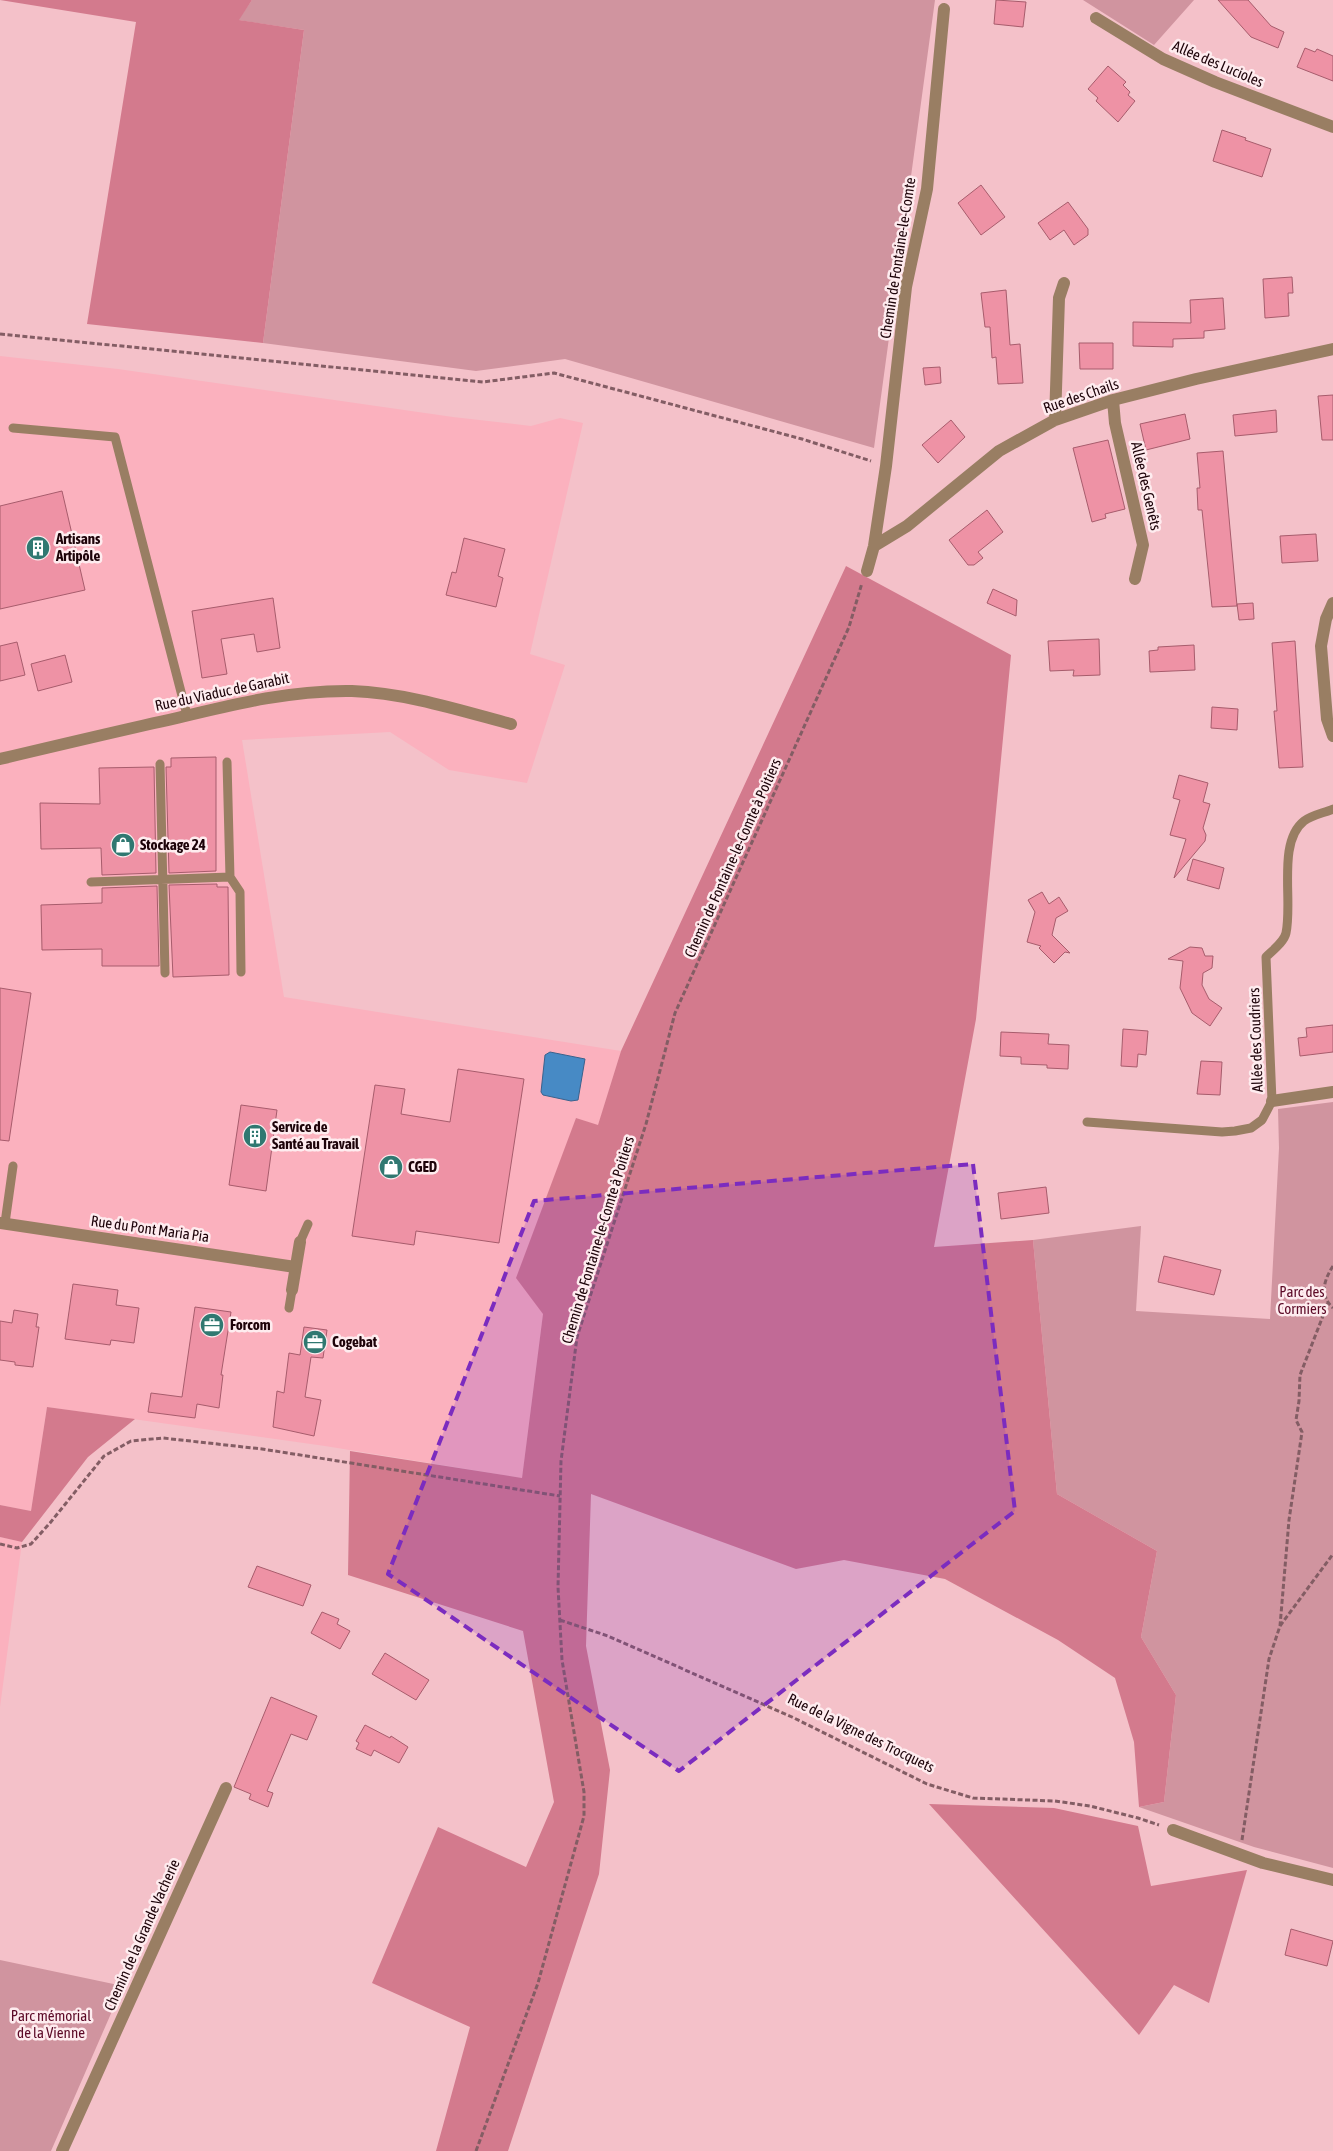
<svg xmlns="http://www.w3.org/2000/svg" width="1333" height="2151" font-family="'Asap Condensed',sans-serif">
<style>
.built{fill:#fbb1be}
.green{fill:#d0949f}
.forest{fill:#d37a8d}
.water{fill:#478ac5;stroke:#3a628d}
.building{fill:#ee92a5;stroke:#a75c6c}
.lines{fill:none;stroke-linecap:round;stroke-linejoin:round}
.path{stroke:#835d64;stroke-width:3;stroke-dasharray:5 2.5;stroke-linecap:butt}
.service{stroke:#997e63;stroke-width:9}
.minor{stroke:#997e63;stroke-width:12}
.marked{fill:#7b2cbf;fill-opacity:0.2;stroke:#7b2cbf;stroke-width:4;stroke-dasharray:10 6;stroke-linejoin:round}
.labels{text-anchor:middle;stroke-width:5;stroke-linejoin:round;paint-order:stroke}
.street-label{font-size:15px;fill:#1d0309;stroke:#feecef}
.poi-label{font-size:15px;font-weight:bold;fill:#1d0309;stroke:#feecef;text-anchor:start}
.park-label{font-size:15px;fill:#5c0a27;stroke:#feecef}
</style>
<rect width="100%" height="100%" fill="#f4c1c9"/>
<path class="built" d="M0 356 118 369 453 417 531 426 560 418 583 423 530 654 565 665 527 783 449 770 390 732 242 740 284 997 621 1051 598 1126 576 1118 543 1314 522 1478 325 1446 47 1407 31 1511 0 1505Z
M0 1537 22 1542 0 1707Z"/>
<path class="green" d="M252 0H935L874 448 565 359 476 371 263 343 304 30 238 20Z
M1083 0H1194L1154 45Z
M1333 1102V1868L1254 1847 1139 1807 1164 1802 1176 1695 1141 1637 1157 1551 1057 1494 1033 1240 1141 1226 1136 1311 1270 1319 1279 1148 1278 1109Z
M0 1960 123 1986 51 2151H0Z"/>
<path class="forest" d="M0 0H252L239 20 304 30 263 343 87 324 136 22Z
M846 566 1011 655 976 1019 934 1247 1033 1240 1057 1494 1157 1551 1141 1637 1176 1695 1164 1802 1139 1807 1134 1742 1115 1678 1058 1640 945 1579 844 1560 796 1569 591 1494 586 1646 610 1770 599 1874 508 2151H436L470 2027 372 1983 438 1827 526 1867 554 1802 523 1631 348 1575 350 1451 522 1478 543 1314 516 1278 576 1118 598 1125 621 1051Z
M47 1407 135 1419 88 1457 22 1542 0 1537V1505L31 1511Z
M929 1804 1054 1808 1138 1826 1151 1886 1247 1870 1209 2003 1174 1985 1139 2035Z"/>
<path class="water" d="M550 1052 585 1059 578 1100 571 1101 543 1095 541 1092 545 1055Z"/>
<path class="building" d="M996 0 1026 2 1023 27 994 24Z
M1218 0H1248L1271 26 1284 32 1278 48 1251 37Z
M1305 48 1315 52 1317 49 1333 56V81L1297 67Z
M1108 66 1126 82 1123 85 1130 92 1128 95 1135 101 1118 122 1096 101 1098 98 1088 89Z
M1222 130 1246 138 1245 140 1271 149 1262 177 1213 161Z
M981 185 1005 217 981 235 958 203Z
M1068 202 1088 229V235L1074 245 1064 230 1050 240 1038 223Z
M1292 277 1293 293H1288L1289 316 1265 318 1263 279Z
M1006 290 1010 345 1020 344 1023 383 998 384 996 357 992 358 990 327H985L981 293Z
M1223 298 1225 329 1204 331V338L1173 339V347L1133 346V322L1191 323 1190 300Z
M1079 343H1113V369H1080Z
M940 367 941 383 925 385 923 368Z
M1333 395V440H1322L1318 396Z
M1276 410 1277 432 1235 436 1233 415Z
M1185 414 1190 439 1146 450 1140 424Z
M951 420 965 437 938 463 922 445Z
M1108 440 1125 509 1105 514 1106 518 1092 522 1073 448Z
M1223 451 1237 606 1212 607 1202 510H1198L1197 488H1200L1197 453Z
M62 491 85 590 0 609V506Z
M987 510 1003 532 978 552 983 558 974 565H968L949 540Z
M1316 534 1318 561 1282 563 1280 536Z
M464 538 505 549 498 576 503 578 496 607 446 595 452 572 456 573Z
M993 589 1017 600 1016 616 987 603Z
M273 598 280 648 257 652 254 634 221 639 227 674 202 678 192 611Z
M1253 603 1254 619 1239 620 1237 604Z
M1099 639 1100 675 1073 676 1074 670 1050 671 1048 641Z
M1295 641 1303 767 1279 768 1274 711H1277L1272 643Z
M17 642 25 675 0 681V646Z
M1194 645 1195 670 1150 672 1149 651 1158 650V647Z
M65 655 72 682 38 691 31 664Z
M1212 707 1238 709 1237 730 1211 728Z
M216 757V871L169 873 166 767H171V758Z
M154 767 156 873 102 875 101 848 41 849 40 803 100 804 99 768Z
M1179 775 1208 783 1203 802 1210 804 1203 828 1206 835 1205 841 1174 878 1186 839 1170 835 1180 800 1173 798Z
M1193 859 1224 868 1219 889 1187 880Z
M217 884V887H228L229 975 173 977 169 885Z
M157 886 159 966H102V949L42 950 41 905 102 903V888Z
M1042 892 1049 904 1059 897 1068 911 1056 918 1052 935 1070 953 1065 952 1054 963 1039 948 1041 946 1027 942 1035 912 1028 900Z
M1190 947 1202 948 1205 956H1213L1212 968 1203 973 1202 985 1209 999 1222 1008 1210 1026 1192 1013 1180 988 1183 961 1168 959Z
M0 988 31 993 9 1141 0 1140Z
M1333 1025V1052L1300 1056 1298 1038 1307 1037 1306 1028Z
M1123 1029 1148 1031 1146 1055 1138 1054 1137 1067 1121 1066Z
M1001 1032 1049 1034 1048 1044 1069 1045 1068 1069 1047 1068V1065L1021 1064V1057L1000 1056Z
M1201 1061 1222 1062 1220 1095 1197 1094Z
M458 1069 524 1079 499 1243 416 1231 414 1245 352 1236 375 1085 405 1089 401 1114 450 1122Z
M241 1105 277 1110 266 1191 229 1185Z
M1046 1187 1049 1213 1001 1219 998 1193Z
M1164 1256 1221 1270 1214 1295 1158 1282Z
M73 1284 118 1290 116 1305 139 1308 134 1343 111 1340 110 1345 65 1339Z
M195 1307 231 1312 221 1375H223L219 1408 197 1404 195 1418 148 1412 151 1393 182 1397Z
M14 1310 38 1314 36 1327H39L33 1367 15 1365V1362L0 1360V1321L12 1323Z
M304 1327 327 1330 323 1358 311 1357 305 1397 321 1400 314 1436 273 1427 277 1391 284 1393 289 1353 300 1355Z
M257 1566 311 1585 303 1606 248 1587Z
M322 1612 339 1619 337 1624 350 1631 340 1649 311 1633Z
M385 1653 429 1680 416 1700 372 1674Z
M271 1697 317 1716 307 1740 291 1734 267 1791 273 1793 268 1807 249 1799 251 1794 234 1787Z
M365 1725 390 1738 391 1736 408 1747 399 1763 374 1750 371 1756 356 1749 359 1743 356 1741Z
M1291 1929 1333 1941 1327 1966 1285 1955Z"/>
<g class="lines">
<path class="path" d="M0 334 483 382 554 373 802 439 871 461
M1333 1266C1324 1280 1319 1295 1333 1308
M0 1544 17 1548 31 1544 50 1523 104 1456 131 1441 163 1438 262 1449 560 1496
M560 1620 608 1636 792 1717 927 1784 973 1798 1055 1801 1090 1806 1138 1818 1159 1825
M1280 1626 1333 1554
M1242 1840 1269 1659 1280 1626 1289 1520 1302 1432 1296 1420 1299 1401 1300 1375 1328 1303
M476 2151 538 1983 584 1816V1792L562 1660 558 1587 561 1461 577 1337 646 1124 675 1013 849 627 862 583"/>
<path class="service" d="M13 428 115 437 187 715
M227 762 230 877 240 892 241 972
M160 764 165 973
M91 882 230 877
M1087 1122 1222 1132 1235 1131 1251 1128 1262 1120 1272 1101 1266 957C1273 950 1284 942 1286 933 1293 901 1277 842 1304 821 1312 815 1324 813 1333 809
M5 1223 13 1166
M300 1242 308 1224
M289 1308 292 1290"/>
<path class="minor" d="M1096 18 1163 59 1215 82 1333 127
M1113 400 1115 423 1143 545 1135 579
M1055 420 1059 298 1064 283
M874 546 907 526 999 451 1055 420 1113 400 1196 379 1333 349
M867 571 874 546 886 466 906 287 927 189 944 9
M1333 603 1326 619 1321 646 1327 719 1333 736
M0 759C59 745 118 731 177 718 235 704 291 690 352 691 406 693 459 710 511 724
M1272 1101 1333 1092
M0 1223 295 1267
M292 1290 300 1242
M1173 1830 1263 1863 1333 1880
M62 2151 226 1788"/>
</g>
<path class="marked" d="M973 1164 1015 1511 679 1771 388 1574 534 1201Z"/>
<defs>
<g id="building-disc" transform="scale(1.25)"><circle r="9.5" fill="#307871" stroke="#feecef"/><path d="M-4-6H4V6H1V3H-1V6H-4ZM-2.5-4.3h1.7v1.8h-1.7ZM.8-4.3h1.7v1.8H.8ZM-2.5-1h1.7V.8h-1.7ZM.8-1h1.7V.8H.8Z" fill="#fff"/></g>
<g id="shop-disc" transform="scale(1.25)"><circle r="9.5" fill="#307871" stroke="#feecef"/><path d="M-5-2.5h2.3a2.7 3.5 0 0 1 5.4 0H5L5.5 6h-11ZM-1.5-2.5h3a1.5 2.3 0 0 0-3 0Z" fill="#fff"/></g>
<g id="office-disc" transform="scale(1.25)"><circle r="9.5" fill="#307871" stroke="#feecef"/><path d="M-6-3h4V-5.5h4V-3h4V5H-6ZM-1-4.5V-3h2v-1.5ZM-6 0V1H6V0Z" fill="#fff"/></g>
</defs>
<g fill-rule="evenodd">
<use href="#building-disc" x="38" y="548"/>
<use href="#shop-disc" x="123" y="845"/>
<use href="#building-disc" x="255" y="1136"/>
<use href="#shop-disc" x="391" y="1167"/>
<use href="#office-disc" x="212" y="1325"/>
<use href="#office-disc" x="315" y="1342"/>
</g>
<g class="labels">
<g class="street-label">
<text transform="translate(1218 64) rotate(23)" y="5">Allée des Lucioles</text>
<text transform="translate(898 258) rotate(-81)" y="5">Chemin de Fontaine-le-Comte</text>
<text transform="translate(1081 396) rotate(-19)" y="5">Rue des Chails</text>
<text transform="translate(1146 486) rotate(77)" y="5">Allée des Genêts</text>
<text transform="translate(222 692) rotate(-12)" y="5">Rue du Viaduc de Garabit</text>
<text transform="translate(733 858) rotate(-66)" y="5">Chemin de Fontaine-le-Comte à Poitiers</text>
<text transform="translate(1256 1040) rotate(-92)" y="5">Allée des Coudriers</text>
<text transform="translate(150 1229) rotate(8)" y="5">Rue du Pont Maria Pia</text>
<text transform="translate(598 1240) rotate(-73)" y="5">Chemin de Fontaine-le-Comte à Poitiers</text>
<text transform="translate(861 1733) rotate(26)" y="5">Rue de la Vigne des Trocquets</text>
<text transform="translate(142 1935) rotate(-66)" y="5">Chemin de la Grande Vacherie</text>
</g>
<g class="poi-label">
<text x="56" y="544">Artisans<tspan x="56" dy="17">Artipôle</tspan></text>
<text x="140" y="850">Stockage 24</text>
<text x="272" y="1132">Service de<tspan x="272" dy="17">Santé au Travail</tspan></text>
<text x="408" y="1172">CGED</text>
<text x="230" y="1330">Forcom</text>
<text x="332" y="1347">Cogebat</text>
</g>
<g class="park-label">
<text x="1302" y="1297">Parc des<tspan x="1302" dy="17">Cormiers</tspan></text>
<text x="51" y="2021">Parc mémorial<tspan x="51" dy="17">de la Vienne</tspan></text>
</g>
</g>
</svg>
